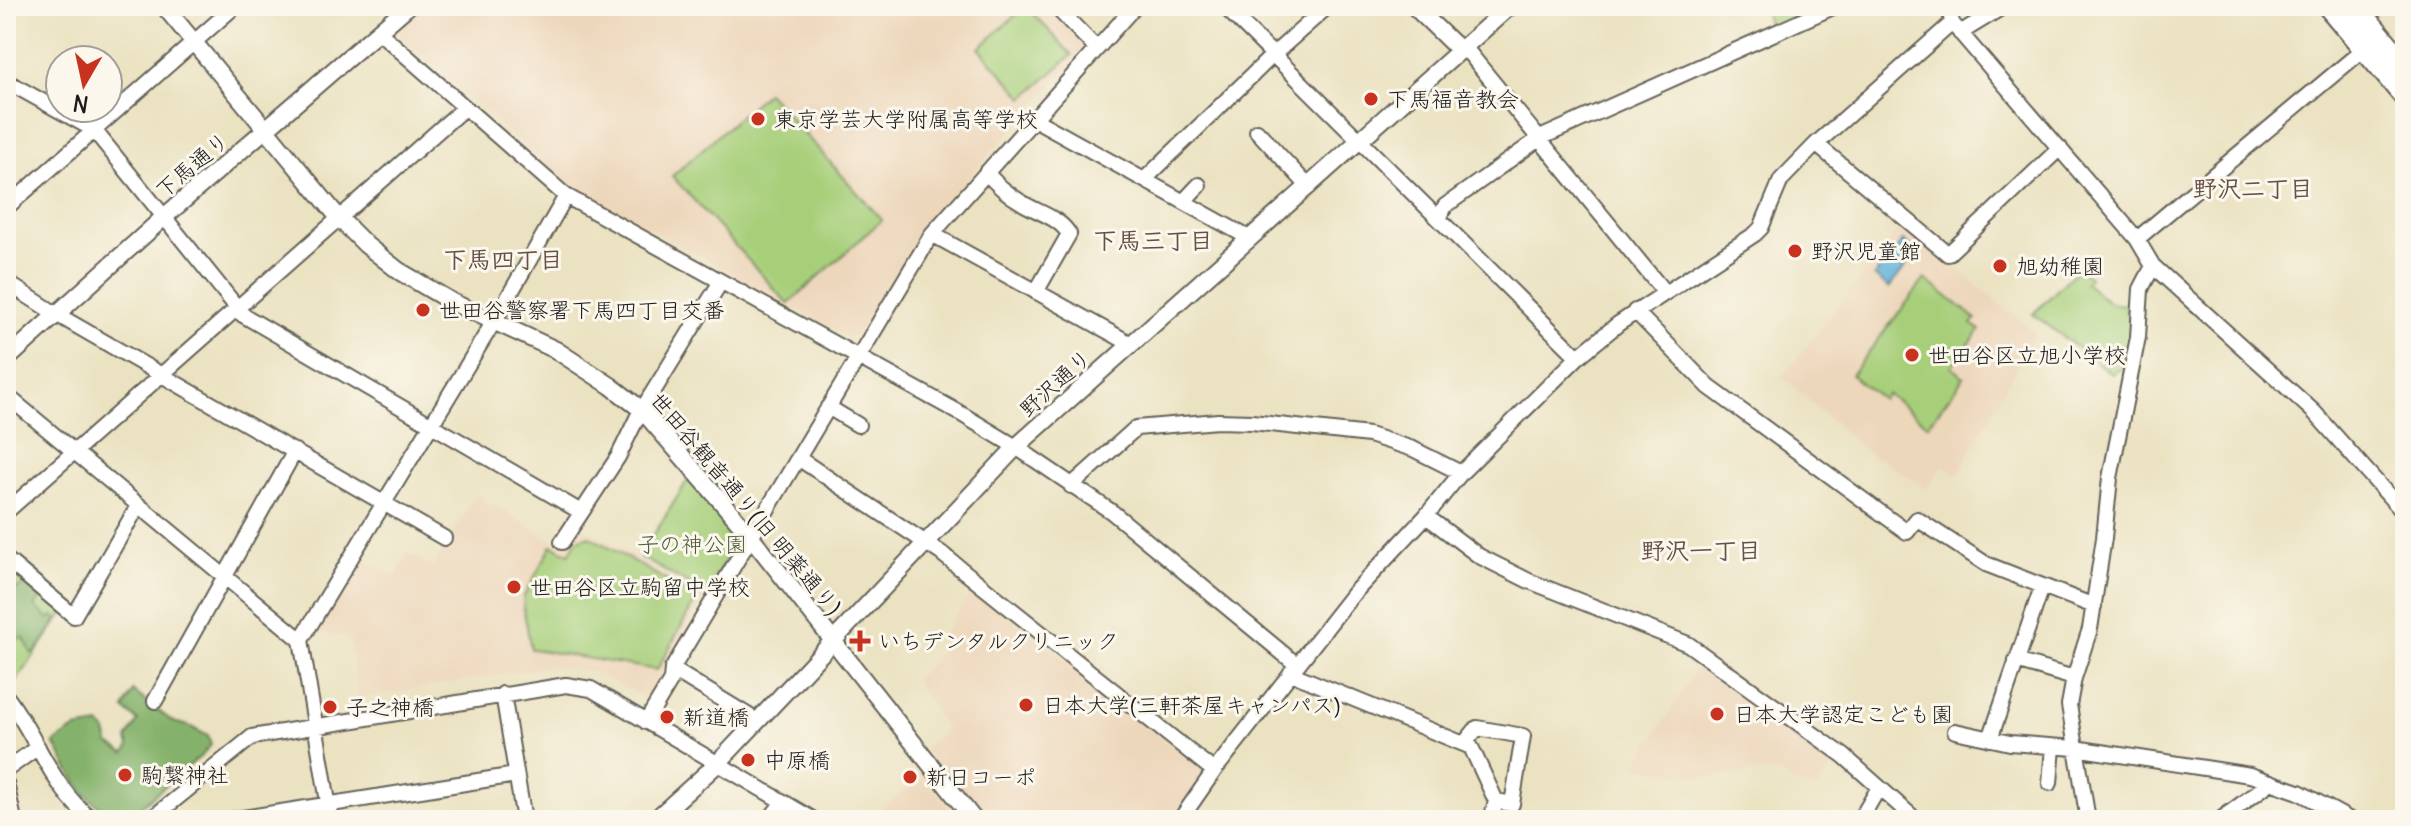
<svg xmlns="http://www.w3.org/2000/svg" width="2411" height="826" font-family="Delius,'Klee One',sans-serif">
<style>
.built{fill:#edd7bb}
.green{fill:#a7cf7a;stroke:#62764b;stroke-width:2}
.forest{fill:#85b26a;stroke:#506743;stroke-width:2}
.water{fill:#5cafd7;stroke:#3c667a;stroke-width:2}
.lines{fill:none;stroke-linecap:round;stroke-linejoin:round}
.minor-casing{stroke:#646156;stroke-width:18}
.tertiary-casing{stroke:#646156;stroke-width:20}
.primary-casing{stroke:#646156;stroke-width:26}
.minor{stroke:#fff;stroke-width:14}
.tertiary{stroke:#fff;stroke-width:16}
.primary{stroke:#fff;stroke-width:22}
.poi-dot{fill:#c8321e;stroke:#fbf7ec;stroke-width:3}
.labels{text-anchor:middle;stroke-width:6;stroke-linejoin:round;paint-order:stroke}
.poi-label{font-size:22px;fill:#1c1c1c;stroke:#fbf7ec;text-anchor:start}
.street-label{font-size:22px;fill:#1c1c1c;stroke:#fbf7ec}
.park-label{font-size:22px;fill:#4d5b3d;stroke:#fbf7ec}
.neighbourhood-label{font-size:24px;font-weight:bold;fill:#675045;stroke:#fbf7ec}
</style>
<rect width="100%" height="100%" fill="#fbf7ec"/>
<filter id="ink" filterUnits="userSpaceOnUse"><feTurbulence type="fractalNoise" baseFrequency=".0125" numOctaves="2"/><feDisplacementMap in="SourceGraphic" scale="16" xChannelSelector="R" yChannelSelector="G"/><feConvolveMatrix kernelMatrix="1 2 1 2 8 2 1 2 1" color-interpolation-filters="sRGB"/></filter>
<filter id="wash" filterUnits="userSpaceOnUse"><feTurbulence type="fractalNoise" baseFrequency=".006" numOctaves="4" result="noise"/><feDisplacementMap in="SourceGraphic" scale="32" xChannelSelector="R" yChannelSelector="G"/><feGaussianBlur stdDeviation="1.8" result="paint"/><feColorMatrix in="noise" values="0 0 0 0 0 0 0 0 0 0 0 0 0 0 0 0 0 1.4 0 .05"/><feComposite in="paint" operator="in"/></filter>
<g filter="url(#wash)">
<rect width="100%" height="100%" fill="#ebe2c1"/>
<path class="built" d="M424 6H736L741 12 748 6H1044L1083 43 1080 54 925 226 855 335 847 337 567 183 400 37 399 28Z
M1902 225 2035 332 1958 475 1942 466 1927 489 1878 457 1876 460 1782 377Z
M476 494 565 548 579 525 704 597 648 699 594 672 553 666 358 698 349 636 317 633V628L360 557 395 577 409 553 433 567Z
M975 588 1205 772 1172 820H993L970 801 924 749 946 729 915 680 942 650 943 633Z
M1698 666 1836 762 1815 790 1769 771 1703 777 1635 767Z
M923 776 959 820 867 819 879 810Z"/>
<path class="green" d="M1026 6 1072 55 1024 98 979 48Z
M1763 6H1829L1770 32Z
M767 92 882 220 788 304 672 176Z
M2079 268 2090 277 2085 283 2110 303 2127 305 2126 312 2136 318 2129 364 2112 374 2033 314Z
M1925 279 1976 319 1972 324 1980 330 1951 367 1964 377 1928 425 1887 394 1882 399 1851 375Z
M689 478 739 538 706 594 640 557Z
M589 536 697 598 657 670 531 649 523 607 524 596 552 545 569 554 577 540Z
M17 569 65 611 15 683 6 672V580Z"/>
<path class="forest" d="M10 573 17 578 14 587 18 589 26 582 42 596 35 606 49 619 53 616 57 620 35 653H31L24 638 10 641 6 635V577Z
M133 691 173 722 189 726 208 736 211 745 201 756 133 813C89 819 73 776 54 743L75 729 100 725 106 731 109 744 125 753 129 747 127 739 138 721 124 709Z"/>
<path class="water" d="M1903 241 1917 252 1889 288 1874 276Z"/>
</g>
<g filter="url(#ink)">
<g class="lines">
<g class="minor-casing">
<path id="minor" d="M1055 6 1096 48
M1224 6 1578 357
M1949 6 1952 23 2137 239 2153 266 2314 412 2405 514
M379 32 566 196 958 412 1016 447 1112 512 1297 665
M1960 33 2004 6
M1462 49 1470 54 1665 293
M6 81 94 130 243 315 581 512
M1034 119 1249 238
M1257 131 1309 187
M1816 144 1948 254 2060 148
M986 173C997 184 1007 194 1021 202 1036 212 1059 217 1069 234L1036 292
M1145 179 1274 54 1328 6
M1184 201 1199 185
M6 208 235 6
M1439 219 1445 206 1540 138 1835 6
M932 234 1131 344
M2137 239 2370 44
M6 282 56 314 444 538
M1635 311 1709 387 1907 532 1917 519 1986 564 2094 606
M6 395 301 640 331 820
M828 407 858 425
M798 458 941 553 1214 771
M1071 486 1136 428 1218 421 1252 422 1369 435 1413 449 1461 473
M6 512 464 108
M1426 516 1479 556 1529 581 1688 644 1844 756 1916 820
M562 542 618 457 637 418 720 283
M6 559 74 616 138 506
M301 640 499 313 566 196
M2016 661 2074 678
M672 669 757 721
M1291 672 1300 677 1471 747 1496 801 1491 820
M503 694 524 820
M6 696C37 736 52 790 93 820
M155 701 295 451
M646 722 671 680 672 669 932 234 1135 6
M1955 731 2010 743 2075 748 2250 775 2299 792 2350 820
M1990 739 2042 587
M1464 744 1477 728 1523 736 1512 804 1496 801
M6 770 38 747
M6 783 14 820
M2050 783 2053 747
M150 820 252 737 566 685 591 689 814 820
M230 820 516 775
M769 820 783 802
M1180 820 1214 771 1353 594 1426 516 1461 473 1578 357 1618 324 1755 234 1761 228 1781 180 1816 144 1952 23
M1860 820 1878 789
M2088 820 2069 705 2074 678 2090 629 2104 538 2110 478 2138 337 2141 289 2153 266
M2220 820 2271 782"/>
</g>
<g class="tertiary-casing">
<path id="tertiary" d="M164 6 339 218 366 245 399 271 452 302 556 350 611 386 642 410 745 529 974 820
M1414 6 1452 43 1462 49
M6 360 163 218 408 6
M655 820 717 764 1016 447 1510 6"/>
</g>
<g class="primary-casing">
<path id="primary" d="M2329 6 2405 96
M2355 6 2405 66"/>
</g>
<use href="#minor" class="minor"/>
<use href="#tertiary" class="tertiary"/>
<use href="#primary" class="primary"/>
</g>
</g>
<g class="poi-dot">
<circle cx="1371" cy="99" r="8"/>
<circle cx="758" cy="119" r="8"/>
<circle cx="1795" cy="251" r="8"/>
<circle cx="2000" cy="266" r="8"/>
<circle cx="423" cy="310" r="8"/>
<circle cx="1912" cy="355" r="8"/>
<circle cx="514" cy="587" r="8"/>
<path d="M856 629h8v8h8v8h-8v8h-8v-8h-8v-8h8z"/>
<circle cx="1026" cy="705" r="8"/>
<circle cx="330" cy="707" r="8"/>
<circle cx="1717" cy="714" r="8"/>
<circle cx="667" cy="717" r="8"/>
<circle cx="748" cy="760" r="8"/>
<circle cx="125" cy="775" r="8"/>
<circle cx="910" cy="777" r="8"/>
</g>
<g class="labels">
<g class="poi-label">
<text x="1387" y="107">下馬福音教会</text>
<text x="774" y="127">東京学芸大学附属高等学校</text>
<text x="1811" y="259">野沢児童館</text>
<text x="2016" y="274">旭幼稚園</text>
<text x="439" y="318">世田谷警察署下馬四丁目交番</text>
<text x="1928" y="363">世田谷区立旭小学校</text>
<text x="530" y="595">世田谷区立駒留中学校</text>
<text x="878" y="649">いちデンタルクリニック</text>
<text x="1042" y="713">日本大学(三軒茶屋キャンパス)</text>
<text x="346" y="715">子之神橋</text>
<text x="1733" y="722">日本大学認定こども園</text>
<text x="683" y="725">新道橋</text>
<text x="764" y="768">中原橋</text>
<text x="141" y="783">駒繋神社</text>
<text x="926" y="785">新日コーポ</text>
</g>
<g class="street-label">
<text transform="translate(192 165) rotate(-40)" y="8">下馬通り</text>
<text transform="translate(1055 383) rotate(-42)" y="8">野沢通り</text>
<text transform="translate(746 503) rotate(50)" y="8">世田谷観音通り(旧 明薬通り)</text>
</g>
<g class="park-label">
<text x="692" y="552">子の神公園</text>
</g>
<g class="neighbourhood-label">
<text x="2253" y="197">野沢二丁目</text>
<text x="1153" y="249">下馬三丁目</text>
<text x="503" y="268">下馬四丁目</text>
<text x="1701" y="559">野沢一丁目</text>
</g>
</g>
<rect width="2411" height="826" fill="none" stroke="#fbf7ec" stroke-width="32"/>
<g transform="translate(84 84) rotate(189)"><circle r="38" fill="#fbf7ec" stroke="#a29f99" stroke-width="2"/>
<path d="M0-6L14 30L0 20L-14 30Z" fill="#c8321e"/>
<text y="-12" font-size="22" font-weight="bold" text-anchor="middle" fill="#1c1c1c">N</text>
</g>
</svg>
